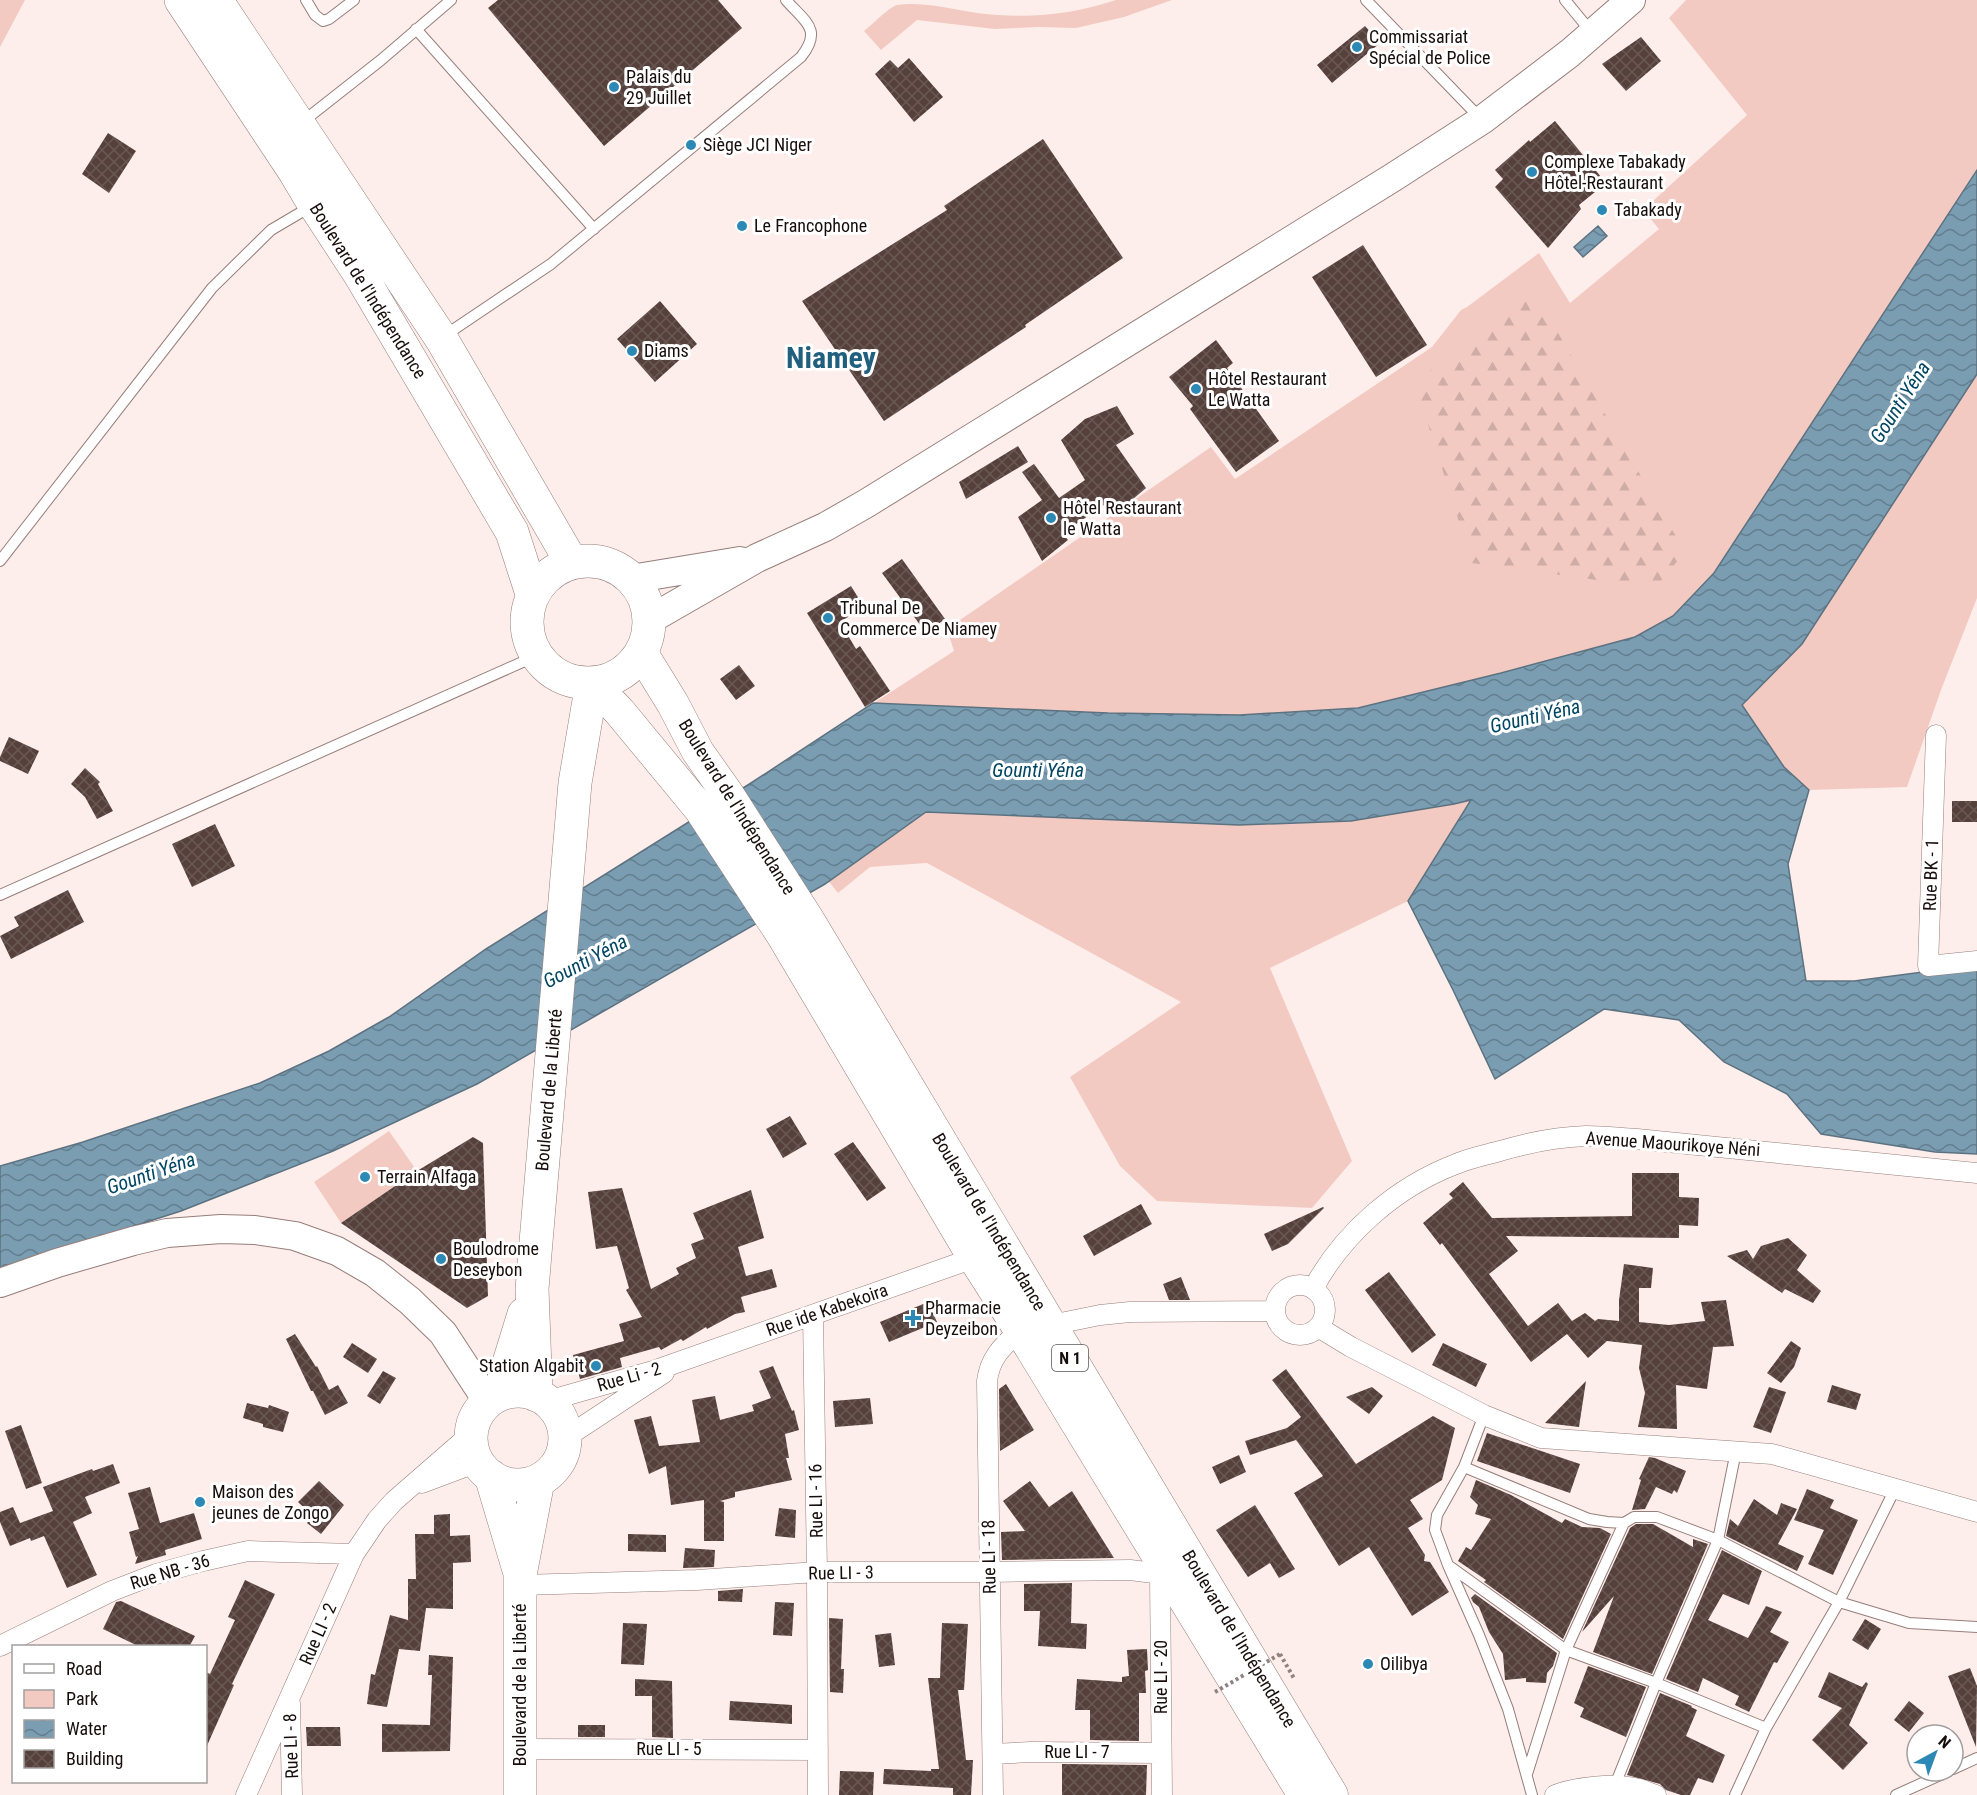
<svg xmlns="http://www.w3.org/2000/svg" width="1977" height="1795" font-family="'Roboto Condensed',sans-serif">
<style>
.green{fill:#f2cac2}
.forest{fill:url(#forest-firs)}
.water{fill:url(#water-waves);stroke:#5c7280;stroke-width:1.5}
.building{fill:url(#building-cross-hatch)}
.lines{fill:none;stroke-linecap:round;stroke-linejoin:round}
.lane-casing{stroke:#967e7a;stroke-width:12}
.street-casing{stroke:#967e7a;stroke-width:21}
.secondary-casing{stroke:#967e7a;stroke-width:30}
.primary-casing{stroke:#967e7a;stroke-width:33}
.highway-casing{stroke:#967e7a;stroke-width:34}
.path{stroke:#8f8280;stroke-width:4;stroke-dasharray:3 3;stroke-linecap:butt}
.lane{stroke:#fff;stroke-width:10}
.street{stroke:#fff;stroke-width:20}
.secondary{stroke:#fff;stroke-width:28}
.primary{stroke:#fff;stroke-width:32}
.highway{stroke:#fff;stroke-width:33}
.path-bridge{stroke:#8f8280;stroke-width:4;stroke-dasharray:3 3;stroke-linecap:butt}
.poi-dot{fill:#2c88b5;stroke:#fff;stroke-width:2}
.labels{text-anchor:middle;stroke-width:6;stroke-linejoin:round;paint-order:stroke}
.shield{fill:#fff;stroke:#5c5655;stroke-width:1.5}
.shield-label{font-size:16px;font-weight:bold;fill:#160d0c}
.poi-label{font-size:18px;fill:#160d0c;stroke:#fff;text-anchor:start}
.street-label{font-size:18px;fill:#160d0c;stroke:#fff}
.water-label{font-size:20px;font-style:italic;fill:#004663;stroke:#fff}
.town-label{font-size:30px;font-weight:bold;fill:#215f7e;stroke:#fff}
</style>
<defs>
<pattern id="forest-firs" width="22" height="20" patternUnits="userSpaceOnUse" patternTransform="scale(1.5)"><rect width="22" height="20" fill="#f2cac2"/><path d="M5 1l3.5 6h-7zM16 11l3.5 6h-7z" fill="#cfaca6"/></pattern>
<pattern id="water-waves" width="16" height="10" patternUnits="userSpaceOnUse" patternTransform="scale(1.5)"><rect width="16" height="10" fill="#7a9db2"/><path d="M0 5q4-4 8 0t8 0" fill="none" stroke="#637e8f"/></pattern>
<pattern id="building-cross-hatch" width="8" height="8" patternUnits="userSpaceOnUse" patternTransform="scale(1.5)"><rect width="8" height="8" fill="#55403c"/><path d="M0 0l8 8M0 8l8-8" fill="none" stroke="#695854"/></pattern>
</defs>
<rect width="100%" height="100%" fill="#feeeeb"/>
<path class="green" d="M0 0H25L0 47Z
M1116 0H1172L1124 17 1076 28 1038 27 995 29 917 20 881 50 864 31C872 25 889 7 897 5 928 0 967 14 998 15 1040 18 1075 13 1116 0Z
M1686 0H1977V598L1941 690 1907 787 1809 790 1784 767 1742 705 1471 800 1408 901 1270 968 1352 1161 1312 1208 1157 1201 1120 1166 1070 1077 1181 1002 927 863 870 867 838 893 751 783 954 651 947 629 1211 447 1235 479 1432 347 1461 310 1467 307 1539 253 1570 303 1659 229 1643 210 1747 115 1669 18Z
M389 1131 417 1171 341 1223 314 1182Z"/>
<path class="forest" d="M1532 288 1685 552 1655 588 1472 563 1415 383Z"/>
<path class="water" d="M1977 170V374L1802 644 1742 705 1784 767 1809 790 1788 864 1806 981H1854L1977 965V1154L1935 1152 1821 1134 1787 1094 1724 1062 1679 1020 1604 1009 1495 1079 1453 990 1408 901 1471 800 1454 804 1351 821 1239 825 926 812 825 884 477 1084 333 1151 181 1211 0 1269V1166L83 1142 260 1083 329 1051 389 1017 486 949 751 783 873 703 1108 713 1240 715 1358 708 1501 673 1635 637 1673 616 1714 573Z
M1598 226 1607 236 1583 257 1574 247Z"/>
<path class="building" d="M498 0H718L742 28 604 146 488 8Z
M1365 26 1380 43 1332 83 1317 65Z
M1641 37 1661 61 1626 91 1602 64Z
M909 58 943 97 914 122 875 74 890 60 898 68Z
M1555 121 1606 183 1579 205 1581 209 1548 248 1495 187 1503 179 1495 170 1529 140 1530 142Z
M108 133 136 151 109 193 82 174Z
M1043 139 1123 258 1025 325 1026 327 884 421 802 301 947 210 944 206Z
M1363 245 1427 345 1376 377 1312 277Z
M660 301 697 344 655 382 617 339Z
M1216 340 1233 363 1227 368 1279 441 1236 472 1190 409 1193 406 1169 377Z
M1117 406 1134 434 1116 445 1146 488 1119 511 1114 506 1109 510 1104 505 1063 533 1068 540 1042 561 1018 517 1042 500 1022 472 1034 464 1059 498 1085 480 1061 440 1085 419Z
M1018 446 1028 462 966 499 959 482Z
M902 559 945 619 926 633 882 573Z
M851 586 864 607 840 622 856 649 860 646 890 691 865 707 807 613Z
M739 665 755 686 736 700 720 679Z
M9 737 39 751 28 774 0 761V757Z
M85 768 100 782 98 784 113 811 97 819 85 797 71 784Z
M1952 801H1977V822H1952Z
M215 824 235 866 192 887 172 844Z
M68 890 84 922 11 959 0 936 19 926 14 917Z
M790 1116 807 1144 783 1158 766 1129Z
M473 1137 483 1143 488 1296 467 1308 341 1223 417 1171Z
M853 1142 886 1188 867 1201 834 1154Z
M1632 1173H1679V1197L1699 1198 1698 1226 1679 1225V1238L1506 1236 1518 1251 1489 1274 1528 1326 1558 1303 1572 1321 1585 1313 1595 1321 1598 1319 1619 1321V1300L1624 1264 1653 1268 1651 1288H1639V1322L1669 1325 1705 1321 1701 1302 1726 1300 1734 1346 1713 1347 1707 1389 1676 1385 1677 1429 1638 1427 1645 1393 1639 1368 1642 1345 1607 1341 1588 1358 1567 1334 1531 1362 1442 1243 1440 1245 1423 1223 1453 1198 1449 1194 1463 1182 1492 1218 1632 1216Z
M622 1188 651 1289 679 1274 676 1268 696 1258 691 1244 704 1239 693 1213 751 1190 764 1238 738 1247 746 1276 772 1269 777 1287 741 1297 745 1312 735 1314 707 1329 706 1327 683 1341 681 1339 661 1350 659 1347 620 1358 622 1367 580 1379 573 1355 624 1341 619 1324 642 1317 626 1290 629 1288 617 1246 596 1249 588 1192Z
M1141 1204 1152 1224 1094 1256 1083 1236Z
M1323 1207 1324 1208 1288 1244 1272 1251 1264 1234Z
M1788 1238 1807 1255 1797 1270 1821 1291 1813 1303 1785 1289 1782 1293 1727 1256 1747 1250 1753 1259 1761 1246Z
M1389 1272 1436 1335 1412 1353 1365 1290Z
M1181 1277 1190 1300H1169L1163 1284Z
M928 1302 937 1322 889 1342 880 1322Z
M295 1334 316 1367 317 1366 329 1390 338 1385 348 1403 325 1415 313 1391H311L286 1339Z
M1791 1341 1801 1348 1794 1367 1781 1383 1767 1373Z
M352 1343 377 1359 368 1373 343 1357Z
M1443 1343 1487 1364 1476 1387 1432 1365Z
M773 1366 792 1411 794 1410 799 1430 785 1434 789 1458H786L792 1480 735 1492V1497L720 1501 724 1502V1541H704V1500L671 1505 666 1466 649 1474 634 1420 651 1416 659 1446 700 1442 692 1400 715 1396 720 1420 754 1411 752 1405 771 1398 759 1371Z
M1286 1369 1356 1464 1433 1416 1455 1428 1442 1480 1410 1500 1423 1519 1408 1528 1425 1555 1424 1561 1430 1562 1449 1592 1412 1616 1369 1547 1339 1566 1294 1493 1323 1476 1296 1440 1250 1455 1245 1441 1287 1428 1301 1417 1272 1380Z
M383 1371 396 1378 380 1404 367 1396Z
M1586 1381 1579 1427 1545 1423Z
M1006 1384 1034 1430 1000 1451 999 1389Z
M1832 1385 1861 1394 1856 1410 1827 1402Z
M1372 1387 1383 1396 1369 1414 1346 1397Z
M1769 1387 1786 1392 1771 1433 1753 1427Z
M870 1398 873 1424 835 1427 833 1401Z
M247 1403 268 1408 269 1405 289 1412 283 1432 263 1427V1424L243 1418Z
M21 1425 42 1483 26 1489 5 1431Z
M1487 1433 1580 1464 1570 1493 1477 1461Z
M1239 1455 1246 1472 1220 1484 1212 1467Z
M1649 1457 1655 1458 1686 1471 1677 1493 1674 1490 1672 1494 1656 1487 1645 1509 1632 1510 1641 1480 1639 1479Z
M113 1464 120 1483 85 1497 92 1513 73 1522 97 1575 67 1588 44 1536 31 1541 30 1538 10 1546 0 1522V1512L13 1507 20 1523 53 1511 43 1487 92 1469 93 1471Z
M1476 1480 1511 1495 1562 1523 1565 1519 1582 1527 1600 1528 1611 1534 1563 1639 1484 1582 1486 1580 1458 1561 1466 1547 1471 1550 1491 1519 1475 1514 1478 1505 1470 1497Z
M319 1481 344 1505 321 1534 307 1523 313 1516 298 1502Z
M1030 1481 1049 1507 1072 1491 1114 1558 1002 1560 1001 1532 1025 1531 1003 1501Z
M150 1487 160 1523 194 1513 202 1539 165 1550 166 1555 135 1564 138 1556 136 1557 129 1532 139 1529 128 1493Z
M1807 1489 1834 1500 1830 1508 1858 1520 1833 1575 1808 1564 1824 1530 1794 1520Z
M1754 1499 1777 1515 1781 1503 1797 1509 1778 1544 1804 1556 1797 1571 1726 1536 1730 1519 1738 1526Z
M1255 1505 1295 1569 1279 1578 1270 1563 1248 1577 1216 1530Z
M779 1508 796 1510 795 1538 775 1536Z
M450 1514V1536L470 1535 471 1562 453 1563V1609L426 1608 420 1651 399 1649 387 1707 367 1704 371 1674 375 1675 390 1615 408 1620V1579H416L415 1534H434V1515Z
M1636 1524H1653L1693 1547V1539L1708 1544 1652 1674 1593 1652 1614 1596 1582 1632 1630 1528Z
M628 1534 666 1535V1552L628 1551Z
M685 1548 715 1550 714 1567 683 1568Z
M1722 1550 1762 1571 1749 1605 1723 1594 1708 1620 1748 1638 1766 1606 1782 1612 1770 1632 1789 1642 1777 1663 1774 1662 1749 1712 1735 1705 1739 1696 1703 1678 1698 1692 1666 1679Z
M245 1580 275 1594 232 1684 234 1685 206 1748V1672L210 1674 235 1620 228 1617Z
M1072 1583 1071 1623 1087 1624 1086 1649 1038 1646 1040 1611H1024V1584Z
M743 1589 742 1602 718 1601V1591Z
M1475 1594 1557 1653 1553 1666 1547 1673 1546 1683 1526 1682V1678L1505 1680 1503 1654 1489 1632 1479 1607 1473 1602 1471 1598Z
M121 1601 195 1636 189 1647H140L103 1629 116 1602Z
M775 1602 794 1603 792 1636 773 1635Z
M829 1618 843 1619 841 1669H844L843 1693 830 1692Z
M1865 1619 1881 1629 1868 1650 1852 1640Z
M623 1623 647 1624 644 1665 621 1664Z
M942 1623 968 1624 964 1690H958L966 1760H973L971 1795H953V1788L883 1784 884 1769 931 1771V1769H939L928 1678H940Z
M891 1633 895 1665 879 1667 875 1635Z
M1147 1649 1148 1670 1145 1671 1146 1693H1139V1741L1090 1740V1710H1075L1077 1679 1122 1682V1677L1129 1676 1127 1650Z
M429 1655 453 1657 450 1751 382 1752V1724L430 1725 432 1675H428Z
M1588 1666 1646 1687 1626 1737 1580 1717 1584 1708 1574 1703Z
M1970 1668 1977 1686 1976 1747 1948 1676Z
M1829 1672 1862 1687 1866 1682 1868 1684 1849 1725 1868 1743 1843 1770 1812 1740 1842 1708 1818 1697Z
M635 1679 672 1681 673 1738 652 1737V1696H635Z
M1660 1693 1692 1706 1691 1707 1697 1710 1686 1736 1725 1755 1713 1783 1698 1778 1690 1795H1681L1666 1790 1660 1784 1627 1775Z
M730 1701 792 1705V1724L729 1720Z
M1909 1701 1924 1713 1909 1732 1894 1720Z
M578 1725H605V1737H578Z
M306 1727H340L341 1746H307Z
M1062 1764 1147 1765 1146 1795H1062Z
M840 1771 874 1772 873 1795H839Z"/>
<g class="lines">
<g class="lane-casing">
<path id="lane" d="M306 0 315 15 323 21 329 19 354 0
M1366 0 1482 120
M1565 0 1592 33
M416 29 594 229
M301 123 381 60 451 0
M444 336 551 264 801 57C823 29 805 22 786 0
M0 561 212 288 271 230 310 207
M0 895 536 656
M1484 1415 1464 1467 1437 1515 1435 1530 1448 1565 1479 1635 1508 1709 1532 1795
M1464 1467 1589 1519 1607 1522 1624 1523 1634 1517H1657L1718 1540 1839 1602 1909 1623 1977 1627
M1448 1565 1566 1650 1656 1683 1766 1728
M1953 1769 1977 1758
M1527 1774 1566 1650 1624 1523
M1615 1785 1656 1683 1718 1540 1736 1451
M1735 1795 1766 1728 1839 1602 1895 1489
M1896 1795 1949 1771"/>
</g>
<g class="street-casing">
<path id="street" d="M1936 735 1928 966 1977 961
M1275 1310a25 25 0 1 1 50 0a25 25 0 1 1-50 0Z
M1313 1289C1343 1233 1396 1187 1456 1164 1470 1158 1485 1155 1500 1151 1527 1143 1557 1137 1586 1136 1603 1136 1620 1138 1637 1139L1977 1173
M813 1315 817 1572 818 1795
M1051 1325 1100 1315 1130 1312 1275 1311
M1318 1327 1351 1347 1484 1415 1541 1438 1772 1454 1977 1512
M547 1401 656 1370 974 1258
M565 1438 664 1373
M422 1483 478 1462
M1160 1575 1162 1795
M520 1585 697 1580 817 1572H989L1130 1570 1154 1573 1172 1582
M0 1646 112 1591 156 1574 203 1561 248 1551 354 1554
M290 1703 292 1795
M520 1749 818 1750
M993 1754 1031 1752 1161 1753
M246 1795 354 1554 377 1520 394 1501 471 1434
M993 1795 987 1381C990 1357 1003 1346 1020 1330
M1555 1795C1576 1787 1613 1783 1634 1788 1642 1789 1649 1793 1656 1795"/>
</g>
<g class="secondary-casing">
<path id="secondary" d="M631 579 740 561
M649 620 757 558 825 527 867 503 1392 178 1482 120 1570 53 1631 0
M0 1283 57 1263 133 1241 167 1233 221 1229 255 1230 295 1236 337 1251 375 1273 410 1301 443 1333 488 1402"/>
</g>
<g class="primary-casing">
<path id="primary" d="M641 652 673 704 698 752 727 793 809 921 1332 1795
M592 683 619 711 700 809 783 936 974 1258 1020 1330 1304 1795"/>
</g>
<g class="highway-casing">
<path id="highway" d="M181 0 295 172 314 204 361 276 512 532 532 594
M216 0 441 338 572 563
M527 622a61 61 0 1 1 122 0a61 61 0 1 1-122 0Z
M471 1438a47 47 0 1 1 94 0a47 47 0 1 1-94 0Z
M499 1395 524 1314
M536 1395 532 1289 575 783 592 683
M491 1476 519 1570
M520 1795V1575L538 1481"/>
</g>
<path class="path" d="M1280 1654 1295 1680"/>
<use href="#lane" class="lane"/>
<use href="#street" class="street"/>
<use href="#secondary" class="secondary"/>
<use href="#primary" class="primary"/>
<use href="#highway" class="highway"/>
<path class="path-bridge" d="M1215 1692 1280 1654"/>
</g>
<g class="poi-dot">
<circle cx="1357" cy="47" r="6"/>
<circle cx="614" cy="87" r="6"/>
<circle cx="691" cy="145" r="6"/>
<circle cx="1532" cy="172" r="6"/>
<circle cx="1602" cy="210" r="6"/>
<circle cx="742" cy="226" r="6"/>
<circle cx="632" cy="351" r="6"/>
<circle cx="1196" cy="389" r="6"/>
<circle cx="1051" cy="518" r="6"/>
<circle cx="828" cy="618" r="6"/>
<circle cx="365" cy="1177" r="6"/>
<circle cx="441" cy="1259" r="6"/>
<path d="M910 1309h6v6h6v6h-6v6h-6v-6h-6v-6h6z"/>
<circle cx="596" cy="1366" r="6"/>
<circle cx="200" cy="1502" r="6"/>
<circle cx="1368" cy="1664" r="6"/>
</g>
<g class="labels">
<rect class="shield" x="1052" y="1345" width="36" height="26" rx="4.5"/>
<g class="shield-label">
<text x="1070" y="1364">N 1</text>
</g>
<g class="poi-label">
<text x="1369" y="43">Commissariat<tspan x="1369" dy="21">Spécial de Police</tspan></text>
<text x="626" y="83">Palais du<tspan x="626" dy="21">29 Juillet</tspan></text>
<text x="703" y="151">Siège JCI Niger</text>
<text x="1544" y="168">Complexe Tabakady<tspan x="1544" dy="21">Hôtel-Restaurant</tspan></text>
<text x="1614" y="216">Tabakady</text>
<text x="754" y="232">Le Francophone</text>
<text x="644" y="357">Diams</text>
<text x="1208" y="385">Hôtel Restaurant<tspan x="1208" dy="21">Le Watta</tspan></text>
<text x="1063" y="514">Hôtel Restaurant<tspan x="1063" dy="21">le Watta</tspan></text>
<text x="840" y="614">Tribunal De<tspan x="840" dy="21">Commerce De Niamey</tspan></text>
<text x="377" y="1183">Terrain Alfaga</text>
<text x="453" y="1255">Boulodrome<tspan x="453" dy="21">Deseybon</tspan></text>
<text x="925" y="1314">Pharmacie<tspan x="925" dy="21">Deyzeibon</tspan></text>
<text x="584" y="1372" text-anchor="end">Station Algabit</text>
<text x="212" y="1498">Maison des<tspan x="212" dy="21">jeunes de Zongo</tspan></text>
<text x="1380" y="1670">Oilibya</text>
</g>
<g class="street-label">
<text transform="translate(368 291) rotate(58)" y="6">Boulevard de l'Indépendance</text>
<text transform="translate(737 807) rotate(58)" y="6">Boulevard de l'Indépendance</text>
<text transform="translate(1931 875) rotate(-88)" y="6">Rue BK - 1</text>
<text transform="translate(549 1090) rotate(-85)" y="6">Boulevard de la Liberté</text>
<text transform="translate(1673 1144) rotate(4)" y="6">Avenue Maourikoye Néni</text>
<text transform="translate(989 1222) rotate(59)" y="6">Boulevard de l'Indépendance</text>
<text transform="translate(827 1310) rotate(-19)" y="6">Rue ide Kabekoira</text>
<text transform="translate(629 1377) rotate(-16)" y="6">Rue Li - 2</text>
<text transform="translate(816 1501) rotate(-91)" y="6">Rue LI - 16</text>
<text transform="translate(989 1557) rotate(-91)" y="6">Rue LI - 18</text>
<text transform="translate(170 1572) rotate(-17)" y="6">Rue NB - 36</text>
<text transform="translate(841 1573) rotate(-1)" y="6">Rue LI - 3</text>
<text transform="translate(318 1634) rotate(-66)" y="6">Rue LI - 2</text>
<text transform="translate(1239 1639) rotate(59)" y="6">Boulevard de l'Indépendance</text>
<text transform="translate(1161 1677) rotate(-90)" y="6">Rue LI - 20</text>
<text transform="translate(520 1685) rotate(-90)" y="6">Boulevard de la Liberté</text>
<text transform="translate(291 1746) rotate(-92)" y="6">Rue LI - 8</text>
<text x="669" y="1755">Rue LI - 5</text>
<text x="1077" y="1758">Rue LI - 7</text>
</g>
<g class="water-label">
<text transform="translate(1900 402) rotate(-57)" y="7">Gounti Yéna</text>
<text transform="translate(1535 716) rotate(-13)" y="7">Gounti Yéna</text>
<text x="1038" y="777">Gounti Yéna</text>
<text transform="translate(585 961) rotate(-28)" y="7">Gounti Yéna</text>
<text transform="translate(151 1173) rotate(-19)" y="7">Gounti Yéna</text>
</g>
<g class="town-label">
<text x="831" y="368">Niamey</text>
</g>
</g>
<rect x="12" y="1645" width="195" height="138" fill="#ffffff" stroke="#a29e9e" stroke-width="1.5"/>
<rect x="24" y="1664" width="30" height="9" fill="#ffffff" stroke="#a29e9e" stroke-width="1.5"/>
<text x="66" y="1675" font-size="18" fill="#160d0c">Road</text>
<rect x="24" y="1690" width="30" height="18" fill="#f2cac2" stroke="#a29e9e" stroke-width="1.5"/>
<text x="66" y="1705" font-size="18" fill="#160d0c">Park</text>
<rect x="24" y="1720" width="30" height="18" fill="url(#water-waves)" stroke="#a29e9e" stroke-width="1.5"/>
<text x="66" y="1735" font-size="18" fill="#160d0c">Water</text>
<rect x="24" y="1750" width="30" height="18" fill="url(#building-cross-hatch)" stroke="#a29e9e" stroke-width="1.5"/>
<text x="66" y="1765" font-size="18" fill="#160d0c">Building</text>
<g transform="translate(1935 1753) rotate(41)"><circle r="28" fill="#ffffff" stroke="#a29e9e" stroke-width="1.5"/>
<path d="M0-4.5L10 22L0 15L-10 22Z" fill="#2c88b5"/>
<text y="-9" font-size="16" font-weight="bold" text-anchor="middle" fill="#160d0c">N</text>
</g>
</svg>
